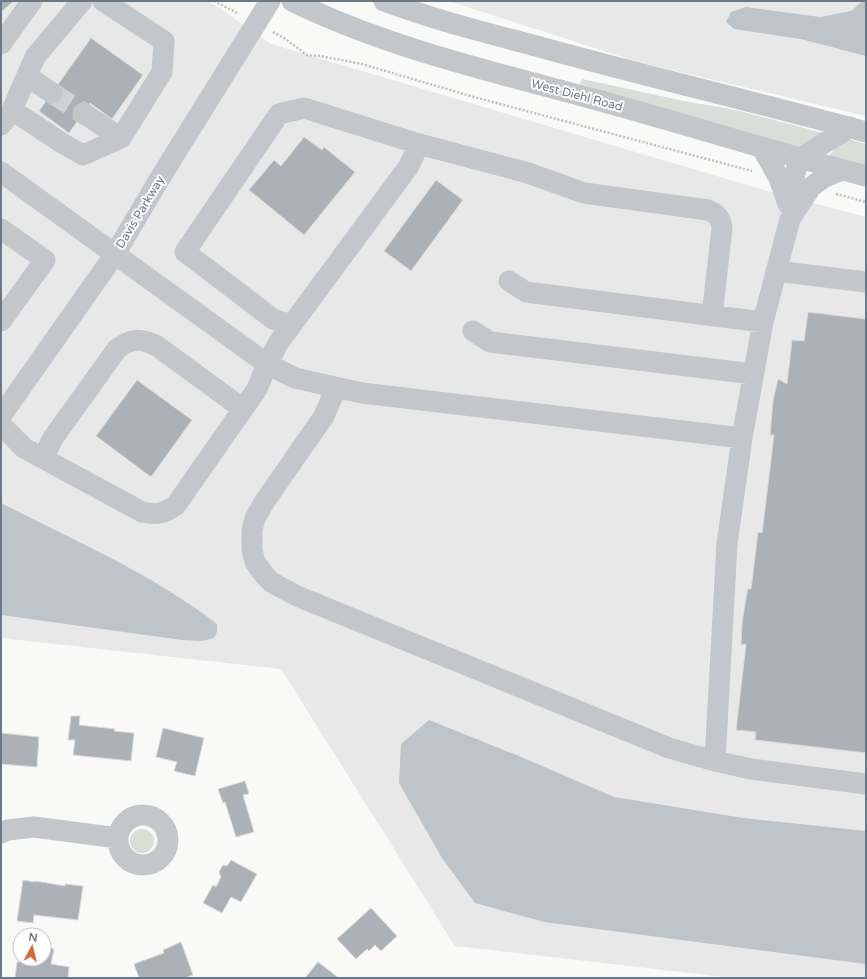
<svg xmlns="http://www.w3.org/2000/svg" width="867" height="979" font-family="'Varela Round',sans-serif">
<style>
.built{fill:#e7e8e7}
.green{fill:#d9ded6}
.water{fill:#bdc5ca}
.building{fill:#abb1b7;stroke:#dbdbd9}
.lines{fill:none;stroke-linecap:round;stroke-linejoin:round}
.minor-tunnel{stroke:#ced2d5;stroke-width:21;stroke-dasharray:21 10;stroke-linecap:butt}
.path{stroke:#bdbfc2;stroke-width:2.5;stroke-dasharray:2 2;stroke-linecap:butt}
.minor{stroke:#c3c6ca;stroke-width:21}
.labels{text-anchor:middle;stroke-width:4;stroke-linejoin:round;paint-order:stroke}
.street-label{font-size:12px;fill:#6b7885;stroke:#fff}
</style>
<rect width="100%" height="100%" fill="#f9f9f7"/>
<path class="built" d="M1 1H209L271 44 764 190 866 217V978H733L455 946 281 669 1 638Z
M449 1H866V116L638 62Z"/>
<path class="green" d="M582 79 684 101 736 110 827 134 807 150 580 84Z
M848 139 866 144V166L829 156 837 146Z
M130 841a12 12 0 1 1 24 0a12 12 0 1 1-24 0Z"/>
<path class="water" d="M863 1H866V56L801 39 734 29 726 22 731 12 746 7 820 17 851 11Z
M1 503C72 539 154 575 217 624V632L214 638 202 641 182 640 1 615Z
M429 720 519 756 614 797 743 818 866 831V964L544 922 475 903 442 858 399 783 401 744Z"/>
<path class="building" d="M1 1H14L1 12Z
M91 38 143 75 112 119 90 103 69 133 39 111Z
M304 137 322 150 324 147 355 172 304 235 249 190 274 160 281 166Z
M436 180 463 200 411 271 384 251Z
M808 312 866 319V753L755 740 756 732 736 730 746 644 741 645 742 623 746 598 748 589H751L758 532 762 533 774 435H770L773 400 778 379 787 384 792 340 804 341Z
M137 380 192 420 151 477 96 436Z
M71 716H80L79 725 115 729 114 731 134 733 131 761 73 755 75 740H68Z
M163 728 204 738 195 776 174 771 177 762 156 757Z
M1 733 39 737 37 767 1 764Z
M245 781 249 794 243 795 254 832 236 837 225 802 223 803 218 789Z
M231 860 257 874 241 902 231 897 222 913 203 903 213 885 216 887 221 877 219 872 223 865 227 866Z
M23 880 35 882V881L65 886V884L83 886 78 920 34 915 33 923 17 921Z
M371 908 397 936 381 951 375 945 369 951 367 949 356 959 337 939Z
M181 942 193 975 185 978H139L134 964 164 953 163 950Z
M44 948 54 949 51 964 69 967 68 978H15L17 962H19L20 951V959H44Z
M318 962 339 978H305Z"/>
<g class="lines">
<path class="minor-tunnel" d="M52 93 83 113"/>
<path class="path" d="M214 1 239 14
M273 32 284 38 307 55 320 56 362 64 474 97 752 171
M836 194 866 202"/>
<path class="minor" d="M292 1C386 47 489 71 590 98 682 123 773 152 866 176
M384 1C437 21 492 34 547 49 653 78 760 103 866 132
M1 44 32 1
M27 76 52 93
M12 110 62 143 83 155 121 138 162 72 164 41 103 1
M83 113 121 138
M1 125 12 110 35 57 82 1
M762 148 779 178 788 204
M1 172 245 348 267 364 295 378 362 393 742 438
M788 200 799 159 850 127
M1 229 45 260 1 321
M776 271 866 282
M509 281 526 292 763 322
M291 325 273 319 185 252 279 114 304 108 419 144
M473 331 490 342 753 374
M336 388 324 416 265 501 255 518 252 530V550L255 562 262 572 271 582 297 596 669 748 715 761 751 769 866 784
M1 416 115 254 160 178 270 1
M1 425 24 448 142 512C158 515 163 514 176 505L257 389 267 364 279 342 409 166 419 144 528 173 584 193 708 210C717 214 721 218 722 228L712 316
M43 458 53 438 117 349C131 338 141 338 157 346L243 409
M715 761 727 544 742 438 763 322 790 219 811 187 825 177 842 170
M118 840a25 25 0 1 1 50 0a25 25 0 1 1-50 0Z
M1 833 8 830 34 827 118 838"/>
</g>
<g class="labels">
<g class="street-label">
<text transform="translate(577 95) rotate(15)" y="4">West Diehl Road</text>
<text transform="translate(140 212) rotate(-59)" y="4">Davis Parkway</text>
</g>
</g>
<rect width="867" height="979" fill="none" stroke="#6b7885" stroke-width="4"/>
<g transform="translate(32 947) rotate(7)"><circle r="19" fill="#ffffff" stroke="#c4c9ce"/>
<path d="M0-3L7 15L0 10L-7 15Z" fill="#d56a3b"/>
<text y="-6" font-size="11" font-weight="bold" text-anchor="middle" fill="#6b7885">N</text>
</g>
</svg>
